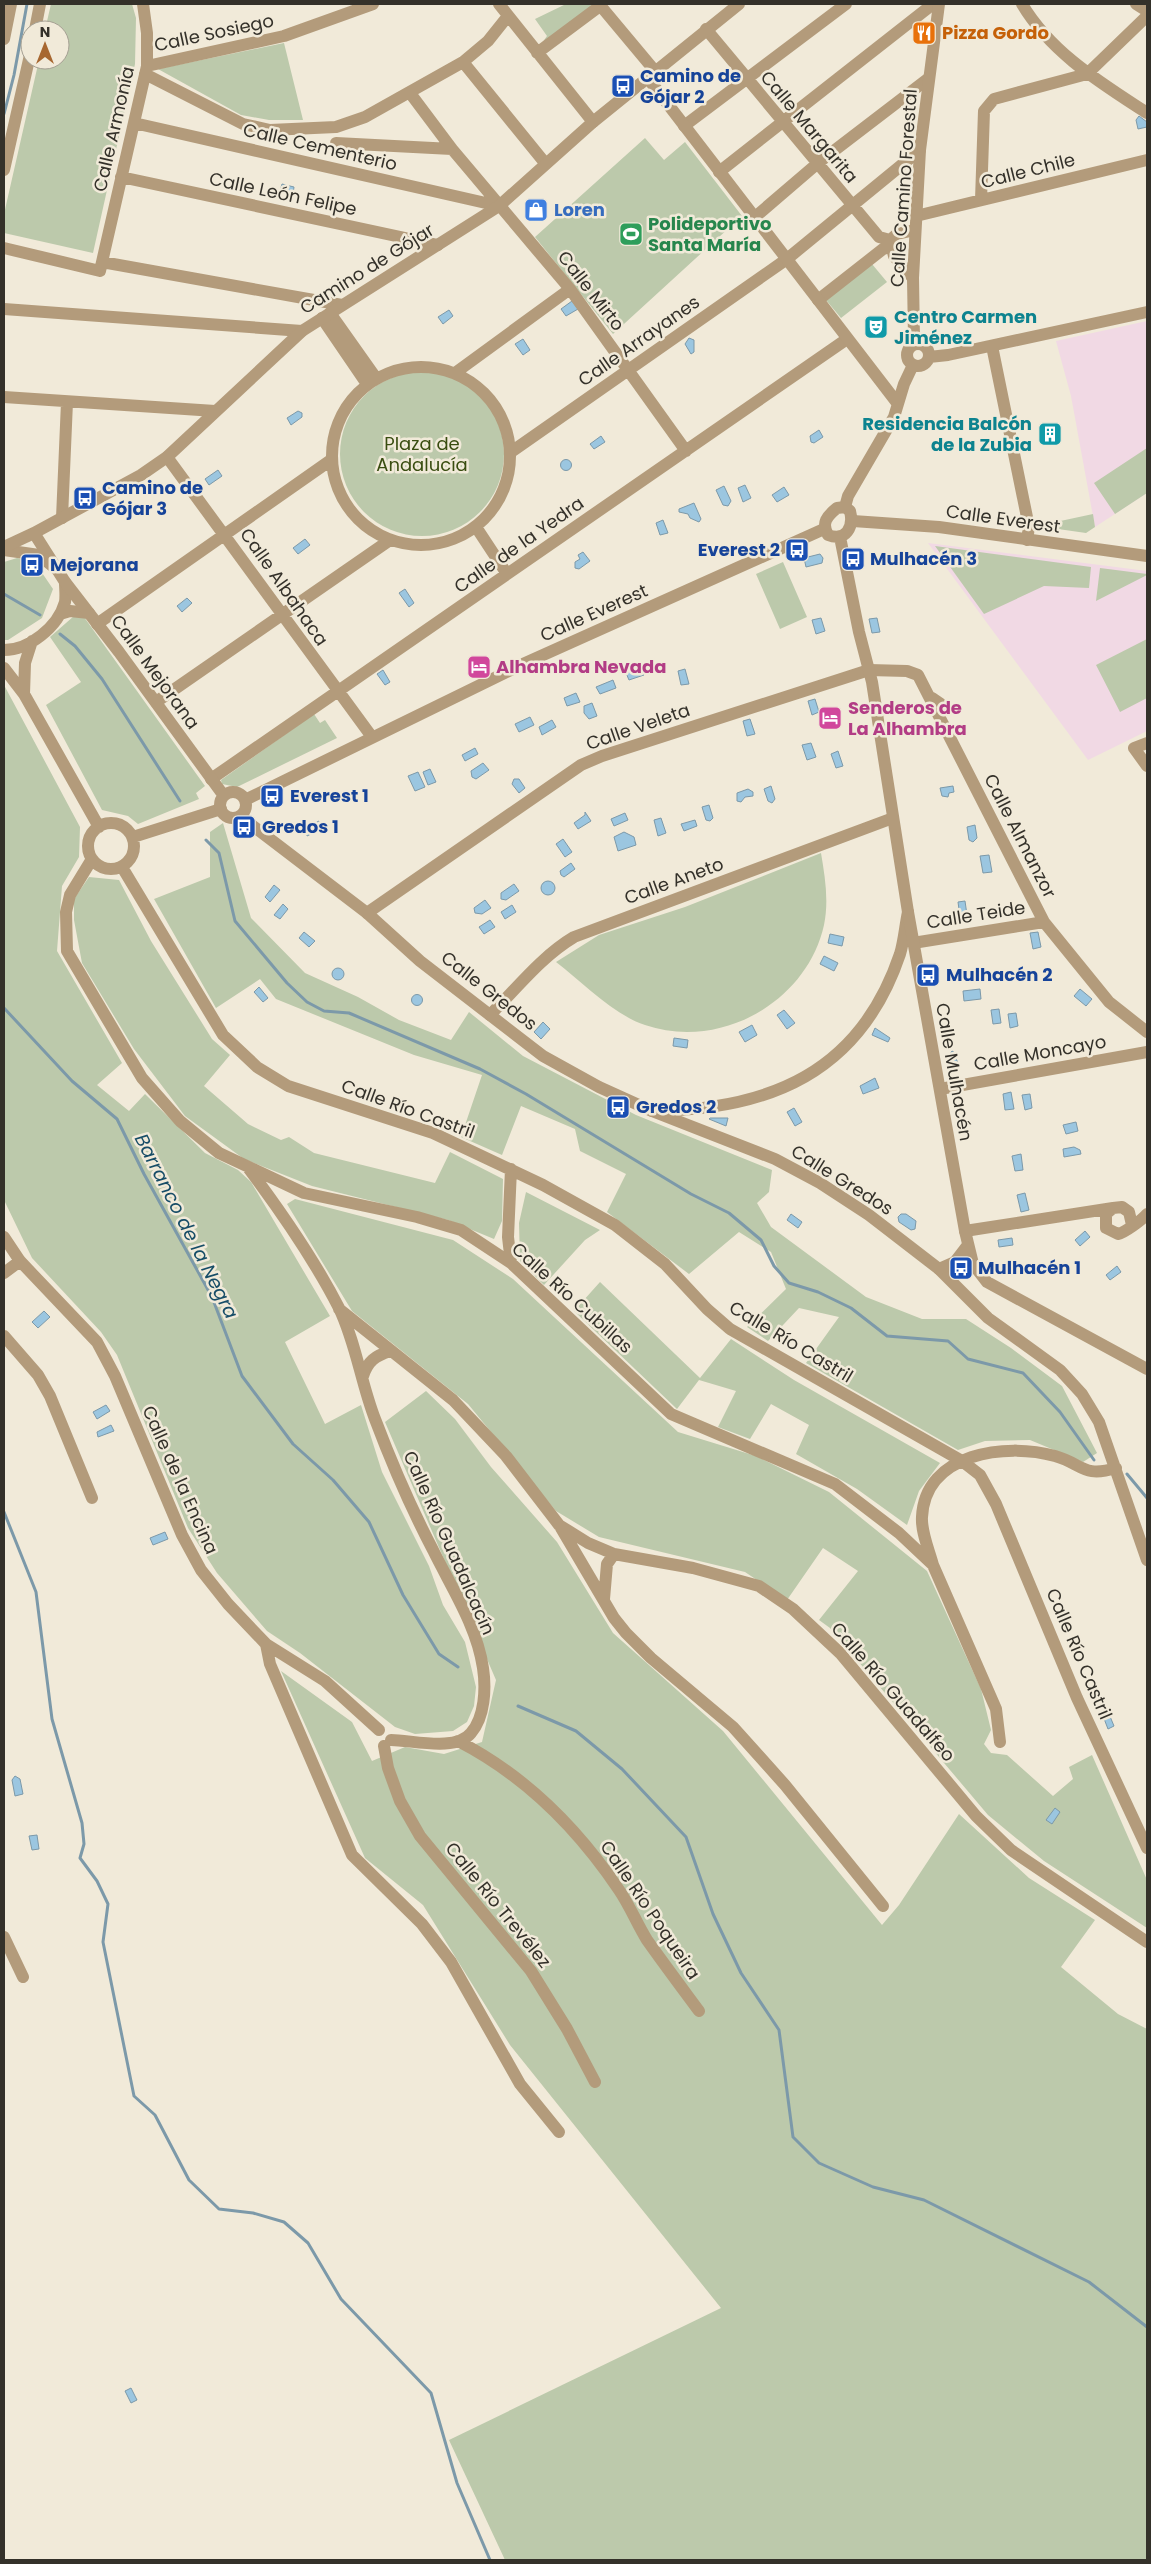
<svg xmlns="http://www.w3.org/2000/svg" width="1151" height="2564" font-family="Poppins,sans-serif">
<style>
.education{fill:#f1d9e4}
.green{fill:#bcc9ab}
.water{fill:#9bc6e0;stroke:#7c99a9}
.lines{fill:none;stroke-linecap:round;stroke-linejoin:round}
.stream{stroke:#7c99a9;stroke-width:3}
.minor{stroke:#b39b7b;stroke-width:12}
.tertiary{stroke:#b39b7b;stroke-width:12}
.labels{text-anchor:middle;stroke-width:5;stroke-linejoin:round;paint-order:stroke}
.street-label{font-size:18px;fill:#34312a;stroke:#f1ead9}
.food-label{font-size:18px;font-weight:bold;fill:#c56008;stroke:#f1ead9;text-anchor:start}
.transit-label{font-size:18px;font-weight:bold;fill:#164399;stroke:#f1ead9;text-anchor:start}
.shop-label{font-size:18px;font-weight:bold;fill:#366cbe;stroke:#f1ead9;text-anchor:start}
.leisure-label{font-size:18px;font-weight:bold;fill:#27864d;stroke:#f1ead9;text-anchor:start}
.culture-label{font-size:18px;font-weight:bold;fill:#0d838f;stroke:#f1ead9;text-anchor:start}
.park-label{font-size:18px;fill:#394d10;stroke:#f1ead9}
.hotel-label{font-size:18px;font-weight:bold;fill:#b23c85;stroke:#f1ead9;text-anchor:start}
.water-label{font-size:19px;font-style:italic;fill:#174d67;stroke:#f1ead9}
</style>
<rect width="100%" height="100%" fill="#f1ead9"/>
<path class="education" d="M1147 321V493L1095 527 1071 396 1056 341Z
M928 543 1147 571V731L1088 760Z"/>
<path class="green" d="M51 4H132L136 18 135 64 93 253 4 233V214L39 60H60V30H45Z
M566 4H589L593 7 542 43 547 36 535 19Z
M284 43 303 120H269L241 115 158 69Z
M645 138 664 160 685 142 742 216 613 334 535 237Z
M872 264 887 282 841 318 826 300Z
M340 454a82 82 0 1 1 164 0a82 82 0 1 1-164 0Z
M1147 448V493L1115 514 1094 483Z
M1093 514 1095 527 1086 533 1037 526Z
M935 546 1091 567 1089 588 1044 586 984 614Z
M17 558 34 561 53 589 42 618 8 640H4V562Z
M783 562 807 617 780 629 756 574Z
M1100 568 1147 574V575L1096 601Z
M74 616 84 617 205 786 196 793 199 799 138 824 128 816 102 810 46 705 81 682 50 637Z
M1147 639V698L1120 712 1096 665Z
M4 685 80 827 79 857 62 886 57 951 122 1063 97 1085 129 1111 145 1094 205 1153 238 1170 251 1182 330 1316 285 1342 325 1424 361 1405 382 1472 429 1566 443 1605 465 1642 476 1687 474 1706 467 1722 453 1731 415 1734 395 1727 300 1653 267 1631 217 1573 188 1528 117 1355 101 1332 32 1258 4 1200Z
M314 714 320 723 325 720 337 738 237 787 222 784 221 780Z
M223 823 251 918 305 973 358 997 399 1020 451 1040 469 1012 523 1056 636 1115 772 1170 769 1192 757 1203 771 1227 866 1297 922 1319H966L1011 1348 1062 1386 1097 1453 1083 1462 1030 1440 985 1441 958 1450 806 1363 839 1317 799 1308 768 1341 747 1327 786 1289 771 1252 739 1232 689 1274 607 1212 626 1174 580 1151 575 1129 521 1106 502 1155 461 1137 482 1075 414 1055 276 999 260 979 216 1008 154 899 210 877V832Z
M821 853C825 877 829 901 824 925 807 1002 720 1051 645 1025 614 1015 582 982 556 962L599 935 685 907Z
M89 877 119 880 151 941 212 1039 230 1055 204 1086 248 1124 281 1140 289 1137 314 1153 435 1183 450 1152 503 1179 502 1221 494 1239 448 1220 312 1186 244 1159 185 1116 134 1049 82 963 74 920V899Z
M526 1192 600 1230 585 1240 544 1285 520 1261 519 1223Z
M295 1199 453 1240 513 1279 678 1432 756 1456 829 1492 927 1571 981 1689 991 1730 984 1744 991 1753 1007 1755 1053 1796 1073 1779 1069 1767 1092 1755 1147 1880V1928L1044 1861 988 1815 830 1628 819 1620 858 1571 823 1548 787 1600 745 1572 599 1537 556 1511 468 1404 352 1311 287 1204Z
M600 1282 700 1378 731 1339 794 1380 940 1463 919 1491 907 1525 857 1489 796 1454 809 1425 771 1404 750 1439 718 1427 736 1391 699 1380 677 1409 574 1311Z
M426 1391 455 1419 491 1467 557 1542 613 1633 723 1731 882 1925 899 1905 959 1814 1029 1878 1095 1920 1061 1967 1118 2014 1147 2029V2560H505L449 2440 721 2308 510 2045 423 1905 365 1858 281 1671 352 1722 372 1761 405 1747 444 1754 482 1742 496 1680 385 1422Z"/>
<path class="water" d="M1139 116 1147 122V127L1138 129 1136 120Z
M282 184 294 187 293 194 280 191Z
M572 301 578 309 566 316 561 309Z
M449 310 453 316 443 324 438 317Z
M689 338 694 340V352L691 354 685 344Z
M523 339 530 350 523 355 515 344Z
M298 411 302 413V417L291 425 287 418Z
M819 430 823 437 814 443 811 442 810 436Z
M601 436 605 442 594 449 590 444Z
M560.5 465a5.5 5.5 0 1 1 11 0a5.5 5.5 0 1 1-11 0Z
M218 470 222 476 209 485 205 479Z
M745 485 751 498 743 502 738 488Z
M724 486 731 501 728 506 723 505 716 490Z
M784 487 789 495 777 502 772 495Z
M694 503 701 519 699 522 690 518 688 514 679 512V509Z
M663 520 668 533 660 535 656 523Z
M305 539 310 545 298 554 293 548Z
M583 552 590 561 579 569 575 568V562L580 559 578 555Z
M820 554 823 558 822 563 806 567 804 558Z
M405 589 414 603 409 607 399 593Z
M187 598 192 603 182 612 177 606Z
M821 618 825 631 816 634 812 620Z
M877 618 880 632 872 633 869 619Z
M641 667 644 675 629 680 626 673Z
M685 669 689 684 681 685 678 671Z
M383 670 390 682 385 685 377 674Z
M613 680 616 688 600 694 596 687Z
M576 693 580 702 567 706 564 698Z
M815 699 819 712 812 715 808 701Z
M592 703 597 716 589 719 584 713V706Z
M530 717 534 725 519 732 515 724Z
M750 719 755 734 747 736 743 721Z
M552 720 556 727 542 735 539 727Z
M811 743 816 757 807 760 802 745Z
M475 748 478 754 465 761 462 755Z
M838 751 843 766 836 768 831 754Z
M483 763 489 770 476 779 472 777 471 771Z
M430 769 436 782 428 785 423 772Z
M418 772 425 787 415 791 408 776Z
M514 779H519L525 788 519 793 512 784Z
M771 786 775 799 772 803 768 801 764 789Z
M953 786 954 792 949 793 948 797 942 796 940 788Z
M748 789 753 792V796L745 797 741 802 737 801V793Z
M709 805 713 818 710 821 706 820 702 807Z
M585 812 591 821 578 829 574 823 585 815Z
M625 813 628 820 614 826 611 819Z
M661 818 666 833 658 836 654 820Z
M695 820 697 826 684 831 681 824Z
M319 821 323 828 307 836 304 829Z
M975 825 977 838 973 842 969 840 967 827Z
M624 832 634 837 636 845 618 851 614 837Z
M563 839 572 852 565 857 556 844Z
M989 855 992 872 983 873 980 856Z
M571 863 575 869 564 877 561 875 560 871Z
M541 888a7 7 0 1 1 14 0a7 7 0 1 1-14 0Z
M514 884 519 891 506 900 501 899V893Z
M274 885 280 890 270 902 265 897Z
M485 900 491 908 482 914 475 913 474 908Z
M965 901 967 915 960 917 958 902Z
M283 904 288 909 280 919 274 915Z
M512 905 516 912 505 919 501 912Z
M490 920 495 927 484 934 479 927Z
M304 932 315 941 309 947 299 938Z
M1038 932 1041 947 1033 949 1030 933Z
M830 934 844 937 842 946 828 943Z
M824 956 838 963 834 971 820 964Z
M332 974a6 6 0 1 1 12 0a6 6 0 1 1-12 0Z
M259 987 268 998 263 1002 254 992Z
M980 989 981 999 964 1001 963 991Z
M1080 989 1092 999 1086 1006 1074 996Z
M411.5 1000a5.5 5.5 0 1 1 11 0a5.5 5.5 0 1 1-11 0Z
M999 1009 1001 1023 993 1024 991 1010Z
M784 1010 795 1023 787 1029 777 1015Z
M1016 1013 1018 1026 1010 1028 1008 1014Z
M543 1022 550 1029 541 1039 534 1032Z
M752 1025 757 1035 745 1042 739 1032Z
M875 1028 890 1038 888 1042 872 1035Z
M674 1038 688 1040 687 1048 673 1046Z
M952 1051 957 1054 956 1059 959 1064 956 1066 949 1063V1055Z
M875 1078 879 1088 863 1094 860 1086Z
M1011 1092 1014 1109 1005 1110 1003 1094Z
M1030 1094 1032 1108 1025 1110 1022 1095Z
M794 1108 802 1122 795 1126 787 1112Z
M728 1118 726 1126 709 1119 710 1118Z
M1076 1122 1078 1131 1066 1134 1063 1125Z
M1074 1147 1080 1150 1081 1154 1064 1157 1063 1149Z
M1021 1154 1023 1170 1015 1171 1012 1156Z
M1025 1193 1029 1210 1021 1212 1017 1195Z
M791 1214 802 1222 798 1228 787 1220Z
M901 1214H906L916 1221 915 1229 911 1230 899 1222 898 1217Z
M1085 1231 1090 1237 1080 1246 1075 1240Z
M1012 1238 1013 1245 999 1247 998 1240Z
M1117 1266 1121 1272 1110 1280 1106 1275Z
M44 1311 50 1317 38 1328 32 1322Z
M106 1405 110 1411 97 1419 93 1412Z
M111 1425 114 1431 98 1437 97 1432Z
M165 1532 168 1539 153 1545 150 1538Z
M1109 1714 1114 1726 1108 1729 1103 1716Z
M15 1776 20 1779 23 1794 15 1796 12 1780Z
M1055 1808 1060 1812 1052 1824 1046 1820Z
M37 1835 39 1849 32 1850 29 1836Z
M131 2388 137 2400 131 2403 125 2391Z"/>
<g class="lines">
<path class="stream" d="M4 114 14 75 27 4
M4 594 40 615
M60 634 75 646 102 679 180 801
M206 840 219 853 235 921 287 983 307 1002 324 1011 349 1013 480 1069 526 1094 691 1194 729 1213 761 1240 774 1266 789 1283 818 1292 851 1308 887 1336 948 1341 968 1359 1023 1373 1060 1412 1094 1460
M4 1008 72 1081 117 1119 144 1174 212 1297 242 1376 293 1444 333 1480 369 1522 403 1595 439 1654 458 1667
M1127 1474 1147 1498
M4 1512 36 1592 52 1719 82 1823 84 1844 80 1858 97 1881 108 1904 103 1942 134 2096 155 2115 189 2180 219 2209 253 2213 284 2222 308 2243 341 2299 431 2393 457 2483 490 2560
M518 1706 576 1731 622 1769 686 1837 713 1914 741 1973 779 2030 793 2137 819 2163 873 2187 924 2200 1089 2282 1147 2327"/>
<path class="minor" d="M499 4 593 122
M1022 4C1051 53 1101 83 1147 113
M1136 4 1147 11
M706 29 879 237 890 240
M537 53 600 6
M463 62 545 163
M147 66 284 36 373 4
M145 74 243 124 270 130 336 127 365 117 463 62 488 41 508 16
M410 93 452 149 570 289 686 451
M134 123 499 206
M684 126 846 4
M336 143 452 149
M719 172 933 4
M121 177 438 245
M981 200 984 111 994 99 1087 74 1147 16
M916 216 1147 160
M755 217 818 163 929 78
M4 248 100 271 102 262 342 305
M102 262 147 66V33L143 4
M913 278 894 256 890 240 897 234 915 230
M818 300 883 249 890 247
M4 309 302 331
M330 313 376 378
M322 318 367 384
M992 346 1029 527 1027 540
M332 456a89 89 0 1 1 178 0a89 89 0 1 1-178 0Z
M455 373 570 289
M4 397 215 411
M511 452 787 259 920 150
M167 457 372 737
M62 518 67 402
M476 527 507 574
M4 550 39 555 55 568
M60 614 70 611 89 613
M97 624 331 460
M32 641 25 663 24 694 99 827
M4 650C29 650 58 627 65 602 66 596 65 589 65 582
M4 668 24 694
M932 698 948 709
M156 702 390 540
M1147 743 1134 748 1147 766
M211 779 847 339
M88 846a23 23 0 1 1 46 0a23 23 0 1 1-46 0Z
M133 837 221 809
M92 859 70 895 66 912 67 951 142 1078 180 1121 219 1153 304 1193 417 1217 461 1230 511 1263 671 1414 835 1484 899 1533 933 1565 996 1709 1000 1742
M122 867 223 1035 257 1067 288 1086 433 1133 543 1185 615 1225 665 1264 707 1309 730 1329 962 1461 980 1475 996 1504 1077 1698 1147 1848
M367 913 581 765 602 756 869 670 907 671 918 675 1044 922 1109 1002 1147 1032
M913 943 1044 922
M490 1015C517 988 542 956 574 937L893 818
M940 1089 1147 1052
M652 1111C769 1110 860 1073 900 954 904 941 905 926 908 912
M249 1169C282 1213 314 1259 339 1308 356 1343 361 1383 375 1419 392 1464 411 1508 433 1550 451 1587 477 1626 483 1668 486 1688 485 1717 471 1733 456 1752 412 1740 391 1740
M511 1169 508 1237 511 1263
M1132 1225 1129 1212 1122 1207 1113 1208 1106 1214V1228L1118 1234C1124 1233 1142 1220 1147 1214
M965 1231 1113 1208
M4 1237 20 1261 97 1342 115 1376 182 1535 201 1570 228 1604 266 1644 325 1681 379 1730
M939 1269 988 1318 1060 1370 1082 1394 1099 1422 1147 1560
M4 1273 20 1261
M339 1309 453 1400 506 1456 559 1525 588 1543 614 1554 693 1568 759 1586 793 1609 840 1653 976 1816 1011 1850 1147 1942
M4 1336 38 1375 50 1396 92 1498
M363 1376C368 1361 375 1356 390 1351
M561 1528 614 1618 626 1633 651 1658 733 1727 785 1785 883 1906
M933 1565C929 1550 921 1532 922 1517 925 1453 1006 1442 1055 1456 1083 1464 1083 1478 1116 1468
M604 1599 607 1564 614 1554
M266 1644 270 1664 352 1855 422 1924 451 1962 520 2084 559 2132
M458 1741C524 1775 578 1829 619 1890 630 1906 637 1924 647 1940 664 1964 682 1988 699 2011
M384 1746 388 1768 400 1801 420 1836 531 1971 567 2029 595 2082
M4 1937 23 1977"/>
<path class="tertiary" d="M599 4 655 71
M35 30 40 4
M4 39 11 4
M647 77 898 404
M4 170 30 55
M916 344 914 339 913 278 920 150 939 4
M907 355a11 11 0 1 1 22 0a11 11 0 1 1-22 0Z
M929 357 948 355 1147 312
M845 507 848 496 894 417 904 384 913 365
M845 507 850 511C854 527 846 542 828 535 821 523 827 516 837 508Z
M853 521 939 527 1147 556
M34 533 65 582 119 652 224 796
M840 537 859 632 872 682 908 912 965 1231 973 1264 987 1282 1147 1369
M4 547 34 533 141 475 167 457 302 331 499 206 593 122 739 4
M220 805a13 13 0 1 1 26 0a13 13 0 1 1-26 0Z
M245 800 523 664 824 529
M240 816 367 913 420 961 543 1056 599 1087 652 1111 775 1159 820 1183 869 1215 939 1269 955 1262 968 1245"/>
</g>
<defs>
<g id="restaurant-square" transform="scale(1.25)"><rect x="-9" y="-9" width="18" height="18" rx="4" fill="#e8710a" stroke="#f1ead9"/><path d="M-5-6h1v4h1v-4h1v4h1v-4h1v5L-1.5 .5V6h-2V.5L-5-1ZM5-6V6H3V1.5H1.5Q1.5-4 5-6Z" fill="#fff"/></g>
<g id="bus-square" transform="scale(1.25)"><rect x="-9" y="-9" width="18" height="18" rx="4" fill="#1a4fb4" stroke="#f1ead9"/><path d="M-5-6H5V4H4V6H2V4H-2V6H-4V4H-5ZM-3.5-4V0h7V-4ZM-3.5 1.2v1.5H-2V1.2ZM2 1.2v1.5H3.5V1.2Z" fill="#fff"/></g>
<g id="shop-square" transform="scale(1.25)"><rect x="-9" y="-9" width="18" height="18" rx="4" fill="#3f7fe0" stroke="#f1ead9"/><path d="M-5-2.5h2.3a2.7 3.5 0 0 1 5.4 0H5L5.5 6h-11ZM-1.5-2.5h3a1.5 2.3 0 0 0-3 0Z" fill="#fff"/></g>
<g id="stadium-square" transform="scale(1.25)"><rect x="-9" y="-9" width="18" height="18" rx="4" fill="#2e9e5b" stroke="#f1ead9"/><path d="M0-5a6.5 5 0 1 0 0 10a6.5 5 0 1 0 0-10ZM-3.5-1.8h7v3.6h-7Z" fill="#fff"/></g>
<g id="theatre-square" transform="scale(1.25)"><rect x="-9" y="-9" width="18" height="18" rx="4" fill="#0f9aa8" stroke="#f1ead9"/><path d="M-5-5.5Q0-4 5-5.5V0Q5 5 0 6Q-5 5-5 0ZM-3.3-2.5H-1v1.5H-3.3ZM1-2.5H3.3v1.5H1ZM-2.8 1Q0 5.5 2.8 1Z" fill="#fff"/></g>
<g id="building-square" transform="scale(1.25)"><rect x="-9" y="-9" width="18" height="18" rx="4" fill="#0f9aa8" stroke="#f1ead9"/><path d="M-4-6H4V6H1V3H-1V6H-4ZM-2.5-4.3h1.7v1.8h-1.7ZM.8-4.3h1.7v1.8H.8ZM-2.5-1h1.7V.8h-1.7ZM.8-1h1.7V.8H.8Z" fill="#fff"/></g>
<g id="hotel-square" transform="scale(1.25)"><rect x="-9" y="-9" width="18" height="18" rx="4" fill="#d1479c" stroke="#f1ead9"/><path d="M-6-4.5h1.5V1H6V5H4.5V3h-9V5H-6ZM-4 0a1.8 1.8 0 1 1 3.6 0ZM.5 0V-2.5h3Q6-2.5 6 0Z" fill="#fff"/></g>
</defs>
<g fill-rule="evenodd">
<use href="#restaurant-square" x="924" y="33"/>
<use href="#bus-square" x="623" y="86"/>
<use href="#shop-square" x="536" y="210"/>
<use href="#stadium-square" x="631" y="234"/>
<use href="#theatre-square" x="876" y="327"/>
<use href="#building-square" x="1050" y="434"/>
<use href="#bus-square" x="85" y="498"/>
<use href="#bus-square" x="797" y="550"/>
<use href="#bus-square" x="853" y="559"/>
<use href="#bus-square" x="32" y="565"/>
<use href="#hotel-square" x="479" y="667"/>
<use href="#hotel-square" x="830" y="718"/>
<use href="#bus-square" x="272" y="796"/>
<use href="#bus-square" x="244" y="827"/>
<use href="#bus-square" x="928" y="975"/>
<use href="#bus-square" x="618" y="1107"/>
<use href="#bus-square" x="961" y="1268"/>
</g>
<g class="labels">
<g class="street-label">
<text transform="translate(214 33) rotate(-12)" y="6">Calle Sosiego</text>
<text transform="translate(809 127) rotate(50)" y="6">Calle Margarita</text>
<text transform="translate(114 129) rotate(-77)" y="6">Calle Armonía</text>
<text transform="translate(320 147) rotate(13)" y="6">Calle Cementerio</text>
<text transform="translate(1028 171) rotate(-14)" y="6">Calle Chile</text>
<text transform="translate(904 188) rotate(-86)" y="6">Calle Camino Forestal</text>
<text transform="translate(283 194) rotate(12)" y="6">Calle León Felipe</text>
<text transform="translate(367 269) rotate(-32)" y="6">Camino de Gójar</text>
<text transform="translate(591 291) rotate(52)" y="6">Calle Mirto</text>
<text transform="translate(639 341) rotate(-35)" y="6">Calle Arrayanes</text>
<text transform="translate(1003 519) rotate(8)" y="6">Calle Everest</text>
<text transform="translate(519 545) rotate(-35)" y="6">Calle de la Yedra</text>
<text transform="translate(284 587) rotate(55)" y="6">Calle Albahaca</text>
<text transform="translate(594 613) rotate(-24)" y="6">Calle Everest</text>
<text transform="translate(155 672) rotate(54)" y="6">Calle Mejorana</text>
<text transform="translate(638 727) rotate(-19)" y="6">Calle Veleta</text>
<text transform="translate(1020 836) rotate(63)" y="6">Calle Almanzor</text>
<text transform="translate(674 881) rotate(-20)" y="6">Calle Aneto</text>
<text transform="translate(976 915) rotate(-9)" y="6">Calle Teide</text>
<text transform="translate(489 991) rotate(38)" y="6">Calle Gredos</text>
<text transform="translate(1040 1053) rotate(-10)" y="6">Calle Moncayo</text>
<text transform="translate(954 1072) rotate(80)" y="6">Calle Mulhacén</text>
<text transform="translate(408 1109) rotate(20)" y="6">Calle Río Castril</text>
<text transform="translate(842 1180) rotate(32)" y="6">Calle Gredos</text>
<text transform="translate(572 1298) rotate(42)" y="6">Calle Río Cubillas</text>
<text transform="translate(791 1342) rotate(31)" y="6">Calle Río Castril</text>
<text transform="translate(180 1480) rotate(66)" y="6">Calle de la Encina</text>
<text transform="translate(449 1543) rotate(66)" y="6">Calle Río Guadalcacín</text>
<text transform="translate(1079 1654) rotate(67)" y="6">Calle Río Castril</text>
<text transform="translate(893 1692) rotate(49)" y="6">Calle Río Guadalfeo</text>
<text transform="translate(498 1905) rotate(51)" y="6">Calle Río Trevélez</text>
<text transform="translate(650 1910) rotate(56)" y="6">Calle Río Poqueira</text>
</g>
<g class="food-label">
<text x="942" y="39">Pizza Gordo</text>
</g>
<g class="transit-label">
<text x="640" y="82">Camino de<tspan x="640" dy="21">Gójar 2</tspan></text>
<text x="102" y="494">Camino de<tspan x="102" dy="21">Gójar 3</tspan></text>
<text x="780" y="556" text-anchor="end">Everest 2</text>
<text x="870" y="565">Mulhacén 3</text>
<text x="50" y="571">Mejorana</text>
<text x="290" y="802">Everest 1</text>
<text x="262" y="833">Gredos 1</text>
<text x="946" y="981">Mulhacén 2</text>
<text x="636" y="1113">Gredos 2</text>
<text x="978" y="1274">Mulhacén 1</text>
</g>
<g class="shop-label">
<text x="554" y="216">Loren</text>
</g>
<g class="leisure-label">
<text x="648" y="230">Polideportivo<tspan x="648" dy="21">Santa María</tspan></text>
</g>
<g class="culture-label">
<text x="894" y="323">Centro Carmen<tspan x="894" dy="21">Jiménez</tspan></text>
<text x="1032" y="430" text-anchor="end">Residencia Balcón<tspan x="1032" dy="21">de la Zubia</tspan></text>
</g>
<g class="park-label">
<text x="422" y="450">Plaza de<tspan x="422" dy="21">Andalucía</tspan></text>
</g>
<g class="hotel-label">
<text x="496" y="673">Alhambra Nevada</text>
<text x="848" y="714">Senderos de<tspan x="848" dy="21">La Alhambra</tspan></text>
</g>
<g class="water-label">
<text transform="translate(187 1226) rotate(63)" y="7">Barranco de la Negra</text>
</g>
</g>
<rect width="1151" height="2564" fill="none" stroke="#34312a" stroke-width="10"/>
<g transform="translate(45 45)"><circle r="24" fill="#f1ead9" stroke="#a5a093"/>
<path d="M0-4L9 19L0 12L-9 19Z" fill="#a76730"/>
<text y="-8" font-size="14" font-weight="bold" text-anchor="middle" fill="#34312a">N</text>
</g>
</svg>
